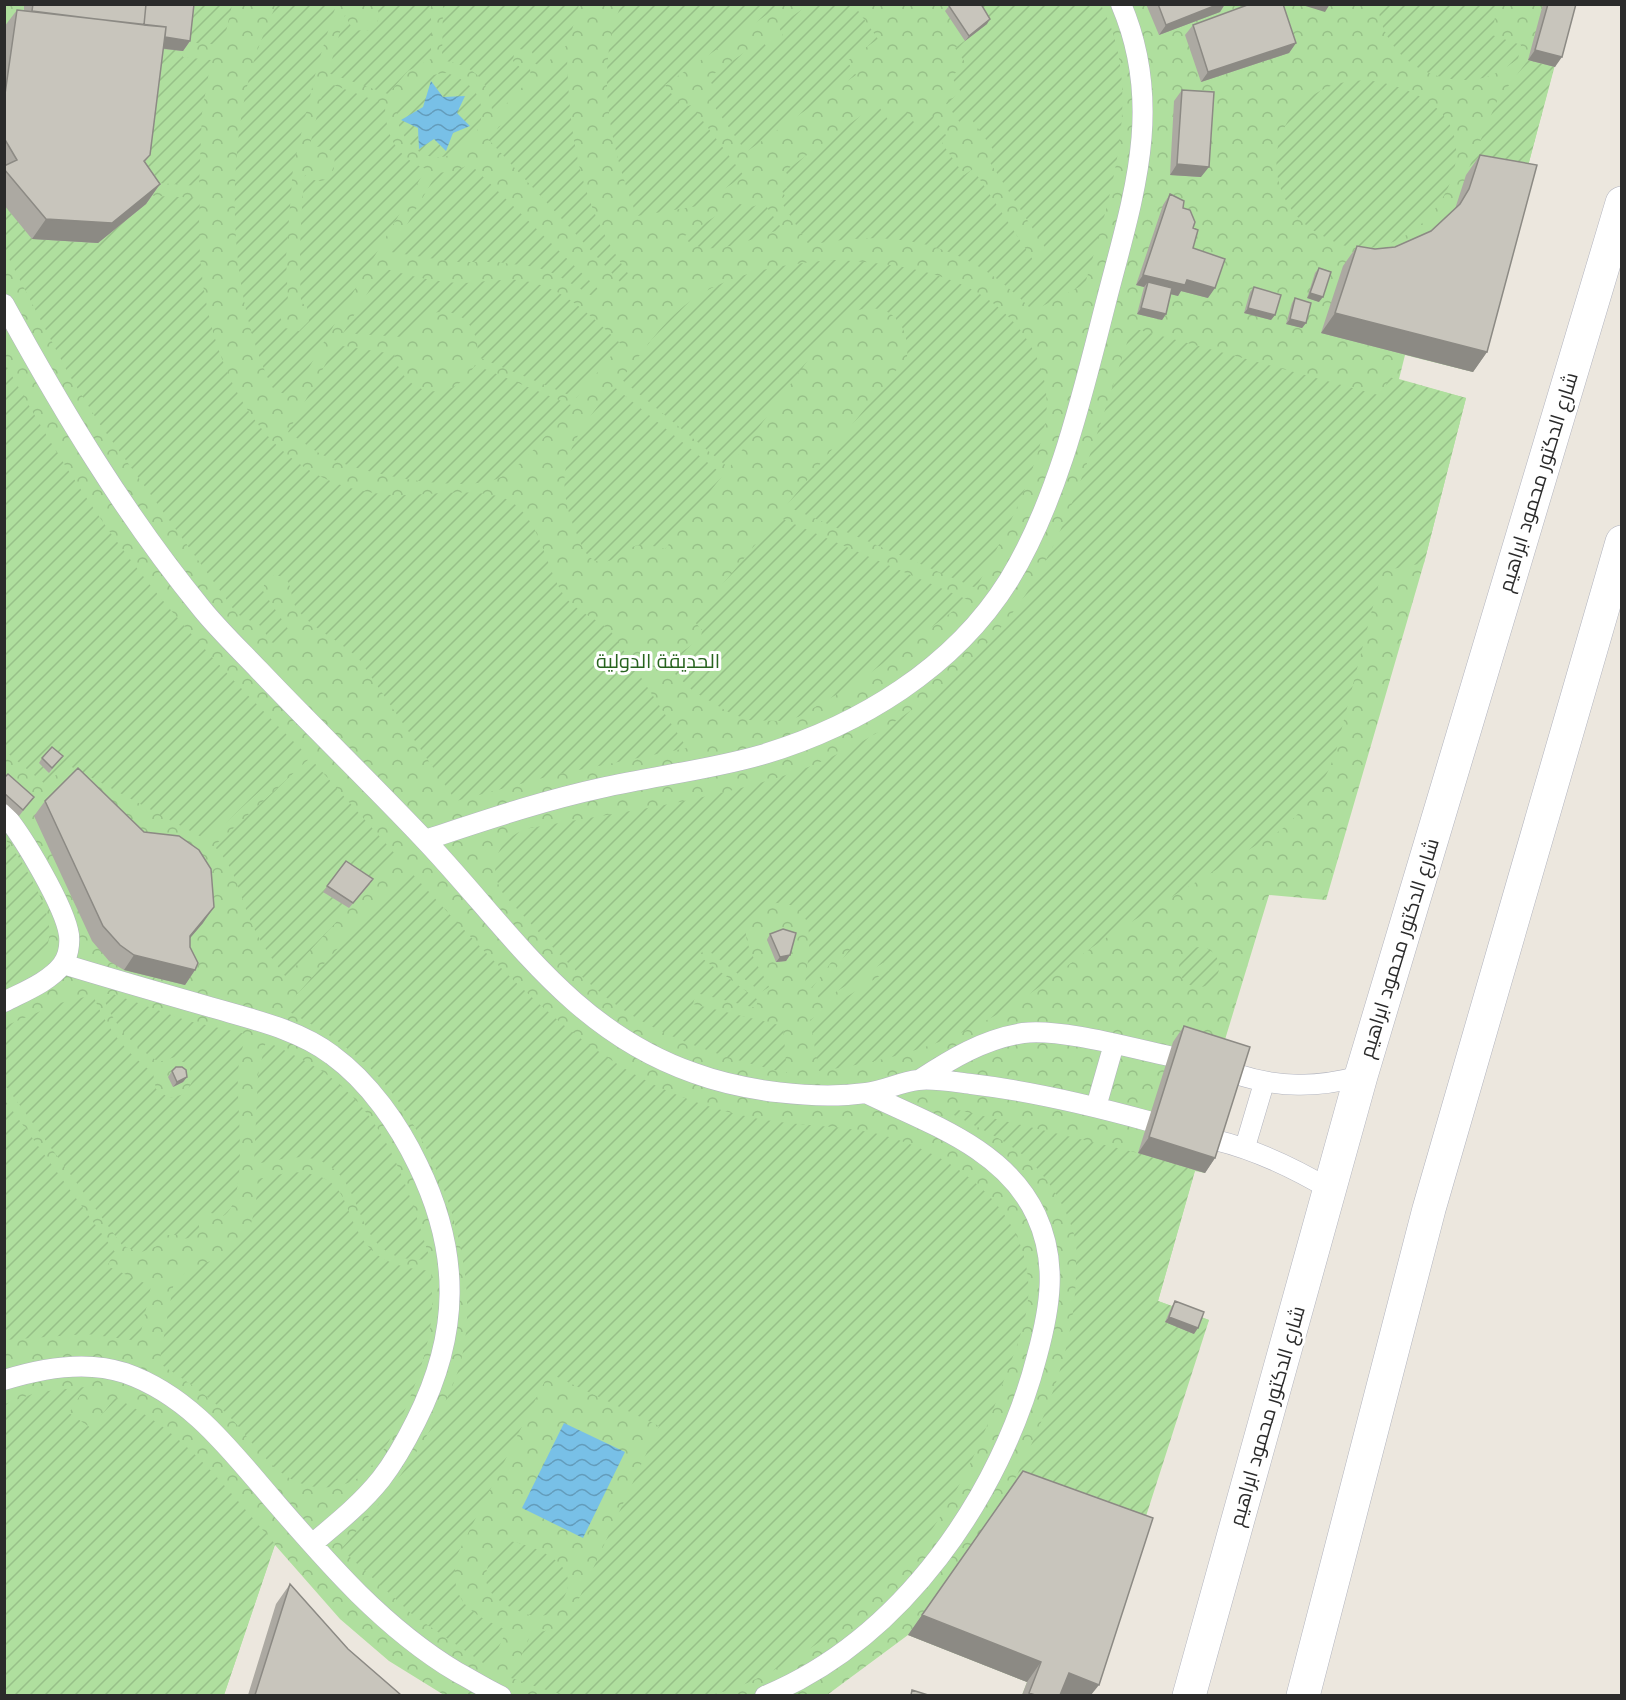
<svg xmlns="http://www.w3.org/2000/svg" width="1626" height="1700" font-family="'Fira Sans',Cairo,sans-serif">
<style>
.park{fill:url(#park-crowns)}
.garden{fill:url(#garden-furrows);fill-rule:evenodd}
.water{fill:url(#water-waves)}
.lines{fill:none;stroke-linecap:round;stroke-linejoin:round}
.lane-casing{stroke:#b1b3be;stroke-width:21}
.street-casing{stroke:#b1b3be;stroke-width:34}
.lane{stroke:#fff;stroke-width:20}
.street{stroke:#fff;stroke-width:33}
.wall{fill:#aca9a2}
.shaded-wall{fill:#8c8a84}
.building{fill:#c8c5bc;stroke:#8c8a84;stroke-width:1.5}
.labels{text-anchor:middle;stroke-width:6;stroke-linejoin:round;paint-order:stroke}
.street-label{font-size:20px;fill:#2b2b2b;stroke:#fff}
.park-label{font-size:20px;fill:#28641f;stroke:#fff}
</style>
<defs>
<pattern id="park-crowns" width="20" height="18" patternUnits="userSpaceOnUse" patternTransform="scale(1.5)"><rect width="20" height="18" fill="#afdf9e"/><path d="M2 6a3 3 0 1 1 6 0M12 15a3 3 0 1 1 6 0" fill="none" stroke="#97c088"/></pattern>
<pattern id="garden-furrows" width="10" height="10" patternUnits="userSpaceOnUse" patternTransform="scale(1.5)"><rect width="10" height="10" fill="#afdf9e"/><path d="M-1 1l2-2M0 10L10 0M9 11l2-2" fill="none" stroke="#97c088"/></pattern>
<pattern id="water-waves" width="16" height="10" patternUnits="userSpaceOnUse" patternTransform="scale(1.5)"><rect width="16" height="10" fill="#78c0e7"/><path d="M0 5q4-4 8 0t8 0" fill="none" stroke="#639cbb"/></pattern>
</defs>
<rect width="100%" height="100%" fill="#ece7de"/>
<path class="park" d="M5 5H1571L1473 372 1405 355 1399 379 1466 398 1424 563 1326 900 1269 895 1220 1056 1215 1140 1205 1173 1195 1171 1158 1301 1209 1320 1054 1695H1022L1027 1682 908 1635 827 1695H444L389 1661 340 1619 275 1545 224 1695 5 1696Z"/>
<path class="garden" d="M810 4 854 5 878 39 847 61 856 75 746 152 705 93 714 87 708 78 762 40 766 46 783 35 778 26Z
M188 5H232L223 45 184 42Z
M276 5H336L317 67 293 168 286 257 288 303 279 315 285 328 299 331 309 321 307 307 301 302C299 259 300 218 305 175 338 201 349 133 309 149L325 82 385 104C385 135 396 157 426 169L301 381C293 394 284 398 272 387 229 299 226 172 249 78 255 53 266 28 276 5Z
M374 5H431V59L408 71 388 94 328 73 345 15 353 30 370 31C378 24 383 13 374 5Z
M443 5V4L579 5 568 44 542 67 534 63 535 57 531 51 519 49 514 54 513 61 523 70 530 69 531 78 493 118C490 81 478 67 442 60Z
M621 5H781L665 85 682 108 691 105 744 176 698 206 637 216C611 150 593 73 621 5Z
M974 5H1101C1146 88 1110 199 1085 284L1033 311C968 243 899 227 809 245L780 200 785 196 782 191 787 187 783 181 789 177 785 171 877 104 889 121 905 110 916 125 931 114 948 138 942 143 964 175 973 169 1033 260 1048 252 989 161 997 155 972 120 963 127 946 103 961 92 951 76 967 65 955 48 987 24Z
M1378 5H1497L1492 35 1521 45 1518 59C1505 68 1493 77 1477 79 1429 86 1382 54 1378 5Z
M152 47 183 51V57L211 60 202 113 199 186 130 181Z
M567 55C569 139 580 205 629 275L630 279 626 284H622L488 139Z
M1528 60 1554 67 1523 185 1466 175 1497 101Z
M447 73C530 102 443 202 403 134 383 101 416 74 447 73ZM431 82 457 113 445 151 434 138 419 148 418 128Z
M1366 80C1399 84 1447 100 1455 139 1465 191 1412 252 1359 248 1347 248 1336 243 1325 237 1260 206 1260 118 1326 88 1338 82 1352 81 1366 80Z
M470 164 597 288 600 294 594 297 555 274 536 267 497 262H454L391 252 437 173 455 171Z
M138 195 200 198C191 325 242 486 392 495 424 497 487 484 513 503 541 523 545 566 563 594 576 613 597 617 612 633L687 748 554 775 456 801 359 659C340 640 313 630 297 609 288 596 295 573 273 576L264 585 263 591 288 629 287 640 276 644 271 642 261 626 237 614 99 423 68 373 5 251 4 205 33 239 98 243 146 204Z
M736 203 751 207 764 203 782 229C753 237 708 263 683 237Z
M836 260C912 264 994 277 1033 350 1046 373 1050 403 1044 429 1031 486 1003 538 976 588L786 506 907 357C911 310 871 294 836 322L729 468 621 379C641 355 659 326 684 306 724 273 785 263 836 260Z
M383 268C410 276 437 283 465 283 487 282 508 277 530 282 567 290 595 320 621 344L576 398 478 357C480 305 428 297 402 337L343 333Z
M1132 328 1382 396 1389 377 1466 398 1424 563 1382 571 1336 751C1325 784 1308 807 1281 830 1222 867 1162 902 1103 940 1074 959 1048 982 1019 1001 957 1042 892 1061 819 1071L810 1020 889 970 883 963 821 1001 817 995 859 936 853 933 812 988 805 984C807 965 813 939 806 920 795 894 752 899 746 927 743 946 762 971 769 987L761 992 705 948 699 956 758 1000 756 1008 696 993 693 1004 783 1026 787 1073C725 1058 658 1038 607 998 569 968 537 929 504 895 485 866 498 837 530 828 615 813 701 802 783 776 889 742 1000 655 1049 554 1085 483 1106 403 1132 328Z
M336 345 394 354C404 398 453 405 475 365L571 405C550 428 529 462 501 477 466 495 362 474 327 457 313 451 301 440 288 432Z
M4 362C32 411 60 460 92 506 152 596 227 676 303 751L207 840 68 765 45 784 5 751Z
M613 386 723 475 665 549C656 547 647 543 638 545 622 549 614 566 596 561 585 557 580 542 576 532 548 467 575 436 613 386Z
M778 517 968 600 858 682 798 717 781 721 749 720 730 713 693 691 672 671 671 660 701 638 702 630 693 620Z
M310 758 396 855 370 884 324 892 349 908 286 977C272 960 260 942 251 922 239 894 237 869 214 846Z
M5 839C17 853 27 870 35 886 61 936 52 960 5 989Z
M408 869C476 943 553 1031 643 1079 680 1099 719 1111 759 1119 797 1126 836 1125 874 1133 953 1151 1035 1211 1028 1300 1025 1330 1011 1360 1001 1388 965 1493 912 1577 821 1641 790 1663 739 1692 702 1696 679 1698 655 1696 632 1696 613 1696 590 1698 571 1696 551 1693 530 1684 511 1678L532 1632C549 1632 559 1628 571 1616L659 1426 549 1373 457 1555C448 1600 469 1614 507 1630L489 1667 413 1615 341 1549C383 1502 438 1431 458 1371 488 1280 440 1143 377 1075 351 1047 318 1027 284 1009Z
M1179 967a20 20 0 1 1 40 0a20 20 0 1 1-40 0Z
M102 994H113L188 1021 246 1034C243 1047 238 1061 238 1075 236 1104 250 1201 223 1216L203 1211 199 1216V1230L195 1237 183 1239 178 1235H167L157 1246 139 1253 122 1245 5 1085V1026L60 1003 93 995C106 1028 125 1051 153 1073L156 1089 169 1098 185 1094 193 1080 189 1065 175 1057 159 1062C132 1045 113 1025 102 994Z
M266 1041C289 1053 313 1063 334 1080 391 1125 409 1192 430 1259 341 1268 376 1169 309 1158 292 1155 271 1162 254 1164L258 1075Z
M4 1099 115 1252 107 1266 151 1286 139 1341 87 1334 5 1340Z
M958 1110 1138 1153 1195 1170 1158 1301 1172 1306 1166 1323 1194 1333 1201 1317 1209 1320 1139 1538 1009 1491C1044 1422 1076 1348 1076 1270 1076 1261 1077 1251 1076 1242 1070 1214 1054 1187 1035 1166 1013 1143 981 1129 954 1115V1111Z
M291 1172C355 1174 338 1210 368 1246 382 1264 409 1269 431 1271 432 1288 433 1304 431 1321 427 1363 395 1450 361 1476 344 1488 319 1491 300 1483 269 1472 248 1434 225 1412 204 1393 182 1378 159 1363L173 1287C188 1257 226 1267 244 1238 255 1221 256 1199 259 1179Z
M85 1387 69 1413 91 1428 115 1398C185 1431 225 1487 275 1544L224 1695H5V1404L38 1392Z
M510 1541C534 1546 579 1563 566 1593 562 1602 558 1609 549 1614 536 1619 525 1614 514 1609 491 1598 478 1584 491 1559 496 1550 499 1544 510 1541Z"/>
<path class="water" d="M431 81 443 97 465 96 457 113 470 126 453 133 446 151 434 139 419 149 418 128 401 120 423 107Z
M564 1423 625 1452 583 1538 522 1508Z"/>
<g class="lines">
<g class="lane-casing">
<path id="lane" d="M4 304C62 410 125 515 202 609 219 630 240 650 259 670 313 727 369 781 423 838 509 928 570 1030 694 1073 743 1091 815 1100 866 1093 884 1091 900 1082 918 1080 934 1078 954 1082 971 1084 1031 1091 1090 1105 1148 1121
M4 814C23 836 65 907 69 935 70 945 68 957 62 965 49 982 23 992 4 1002
M425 840C483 821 541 801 601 788 654 776 709 770 761 755 859 726 954 668 1009 580 1058 500 1082 396 1105 306 1131 203 1166 109 1121 4
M63 964C112 979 161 993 210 1007 251 1019 298 1029 332 1055 369 1082 399 1125 418 1165 461 1253 460 1334 416 1421 406 1441 395 1461 381 1479 361 1504 336 1524 312 1544
M1236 1074C1279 1088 1317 1088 1361 1076
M919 1080C951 1059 984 1039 1023 1033 1060 1028 1131 1048 1169 1056
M1096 1107 1114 1044
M1215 1140C1257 1150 1294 1168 1331 1190
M1245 1147 1264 1083
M4 1380C42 1368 86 1360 125 1373 188 1395 227 1446 269 1495 326 1561 382 1627 457 1672 472 1680 486 1689 501 1696
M765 1696C902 1639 1001 1496 1037 1356 1050 1308 1058 1262 1036 1215 1005 1148 927 1123 866 1093"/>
</g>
<g class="street-casing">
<path id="street" d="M1189 1696 1361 1076 1622 203
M1303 1696 1429 1209 1622 542"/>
</g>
<use href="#lane" class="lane"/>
<use href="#street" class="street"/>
</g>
<path class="wall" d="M24 4H194L190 41 183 51 163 49 150 155 145 162 160 184 146 204 98 243 32 239 4 205V27L17 10H24Z
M1146 4H1225L1220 12 1159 35Z
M1543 4H1576L1555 67 1528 60Z
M949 6 987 24 965 41 945 11Z
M1193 25 1296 43 1289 53 1201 82 1185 35Z
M1182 90 1201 177 1170 175 1174 101Z
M1480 155 1487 352 1473 372 1321 333 1343 266 1357 246 1375 249 1395 247 1431 231 1455 209 1466 175Z
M1170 194 1183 208 1193 228V248L1208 298 1181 291 1178 296 1171 294 1166 314 1162 320 1137 314 1144 287 1136 285 1163 205Z
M1319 268V302L1307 298 1315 273Z
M1254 287 1275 315 1271 320 1244 313 1250 292Z
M1295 298 1306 323 1302 328 1286 324 1292 303Z
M42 758 59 761 49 773 39 763Z
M4 778 34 797 19 816 4 802Z
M45 801 203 923 190 938V947L195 970 185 985 124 970 109 961 92 941 34 816Z
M346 861 370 884 349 908 323 892Z
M770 934 790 955 786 961 776 962 767 940Z
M1184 1026 1215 1158 1205 1173 1138 1153 1173 1042Z
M172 1071 187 1077 183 1082 173 1087 168 1077Z
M1175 1301 1194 1334 1165 1322 1172 1306Z
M1023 1471 1091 1695H1022L1027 1682 908 1635Z
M290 1584 348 1649 401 1695H248L276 1604Z"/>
<path class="shaded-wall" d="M1219 4H1225L1220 12 1159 35 1166 25Z
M1299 4H1330L1325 12Z
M32 16 190 41 183 51 21 31Z
M990 19 987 24 965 41 969 36Z
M1296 43 1289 53 1201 82 1208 72Z
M1535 50 1562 57 1555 67 1528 60Z
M1177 164 1209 167 1201 177 1170 175Z
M160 184 146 204 98 243 32 239 46 219Z
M1143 275 1187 280 1215 288 1208 298 1181 291 1178 296 1146 288 1148 282 1144 287 1136 285Z
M1310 293 1323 297 1319 302 1307 298Z
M1141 308 1166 314 1162 320 1137 314Z
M1248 308 1275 315 1271 320 1244 313Z
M1335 313 1487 352 1473 372 1321 333Z
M1290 319 1306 323 1302 328 1286 324Z
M214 907 203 923 179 951 190 936Z
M134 955 195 970 185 985 124 970Z
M790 955 786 961 776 962 780 957Z
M187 1077 183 1082 173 1087 177 1082Z
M1149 1137 1215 1158 1205 1173 1138 1153Z
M1169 1317 1198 1328 1194 1334 1165 1322Z
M922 1615 1041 1662 1027 1682 908 1635Z
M1069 1673 1099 1685 1091 1695H1060Z"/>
<path class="building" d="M33 4H146L144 25 32 11Z
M146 4H194L190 41 165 37 166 27 144 25Z
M950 4H981L990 19 969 36 949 6Z
M1158 4H1219L1166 25Z
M1250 4H1283L1296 43 1208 72 1193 25Z
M1548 4H1576L1562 57 1535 50Z
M17 10 166 27 150 155 144 161 160 184 112 223 46 219 4 169V166L17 160 4 138V101Z
M1182 90 1214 92 1209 167 1177 164Z
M1480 155 1537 165 1487 352 1335 313 1357 246 1375 249 1395 247 1431 231 1460 204 1469 189Z
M1170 194 1184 201 1183 208 1190 210 1195 222 1193 228 1198 230 1193 248 1225 259 1215 288 1187 280 1185 285 1143 275Z
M1319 268 1331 272 1323 297 1310 293Z
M1148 282 1172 288 1166 314 1141 308Z
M1254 287 1281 295 1275 315 1248 308Z
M1295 298 1311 303 1306 323 1290 319Z
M52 747 63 756 52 768 42 758Z
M78 768 144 832 179 836 199 850 211 869 214 907 190 936V947L198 963 195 970 134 955 120 945 103 926 45 801Z
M8 774 34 797 23 810 4 793V778Z
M346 861 373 879 353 903 327 886Z
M783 929 796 933 790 955 780 957 770 934Z
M1184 1026 1250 1047 1215 1158 1149 1137Z
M176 1067H182L186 1070 187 1077 177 1082 172 1071Z
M1175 1301 1204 1312 1198 1328 1169 1317Z
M1023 1471 1153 1518 1099 1685 1069 1673 1060 1695H1035L1029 1693 1041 1662 922 1615Z
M290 1584 348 1649 401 1695H255Z
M912 1690 928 1695H911Z"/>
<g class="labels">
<g class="street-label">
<text transform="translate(1538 482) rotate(-73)" y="7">شارع الدكتور محمود ابراهيم</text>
<text transform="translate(1399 948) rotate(-73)" y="7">شارع الدكتور محمود ابراهيم</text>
<text transform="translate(1267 1416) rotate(-74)" y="7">شارع الدكتور محمود ابراهيم</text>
</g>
<g class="park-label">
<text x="658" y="668">الحديقة الدولية</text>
</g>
</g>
<rect width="1626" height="1700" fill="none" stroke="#2b2b2b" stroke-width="12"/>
</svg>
